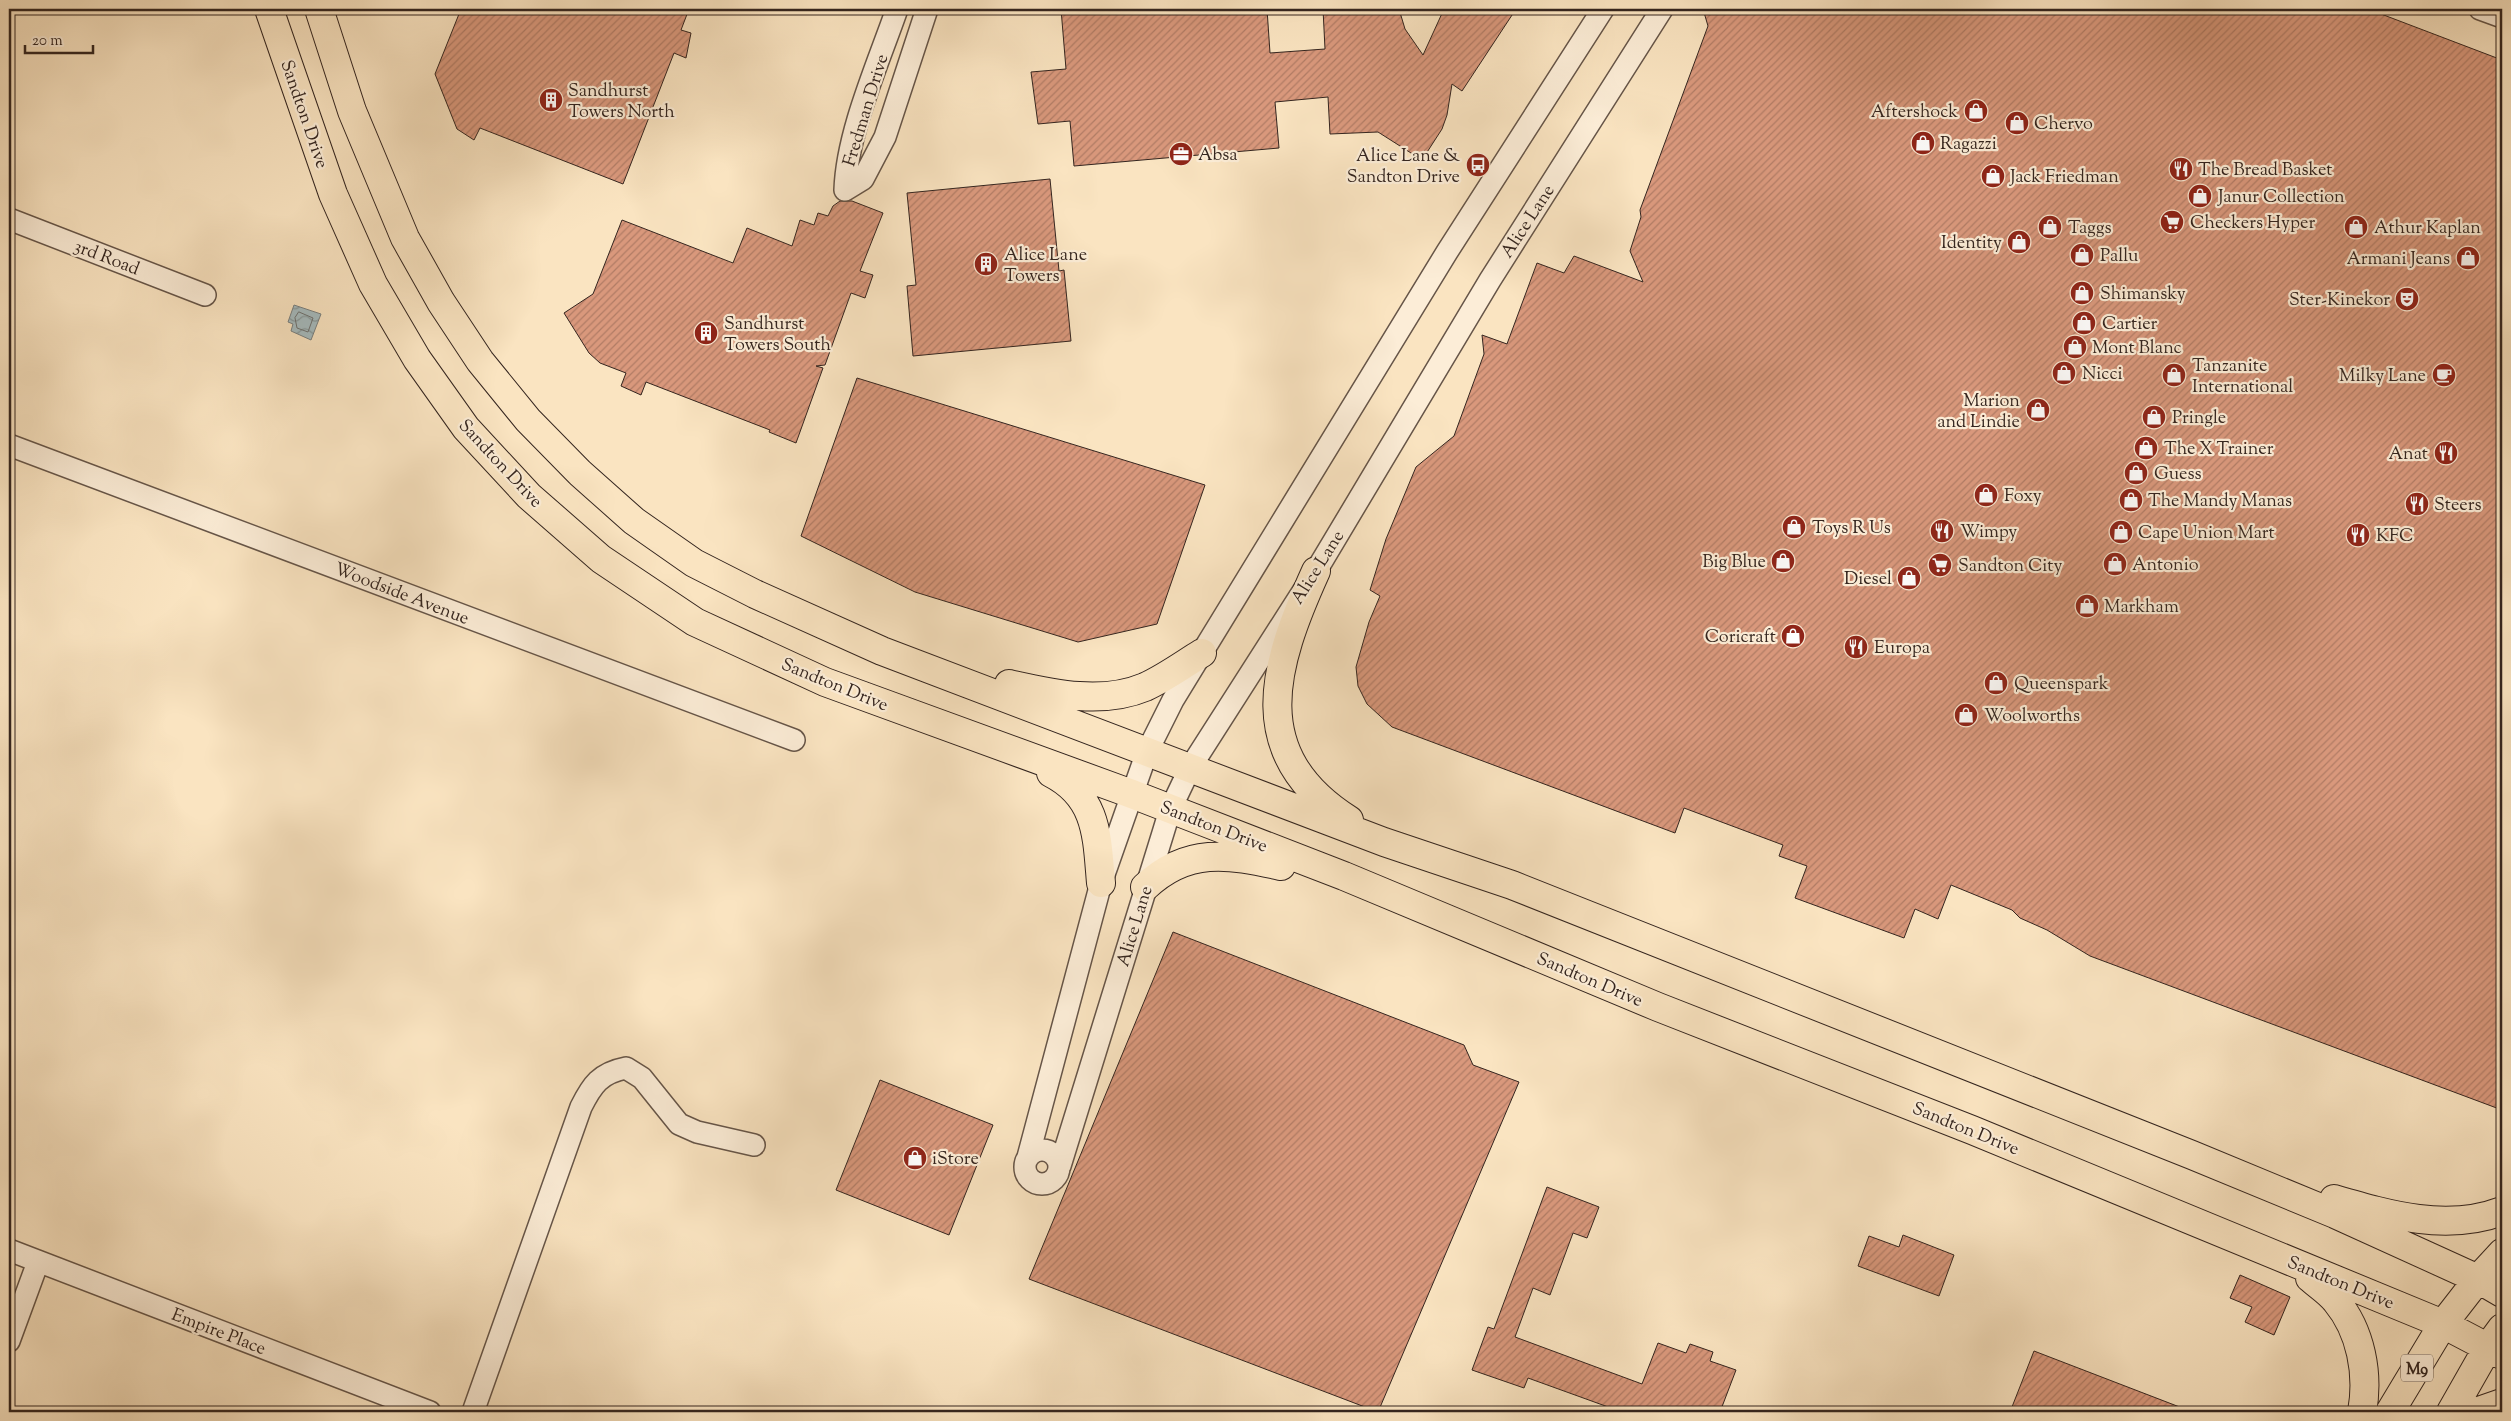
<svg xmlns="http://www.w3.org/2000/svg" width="2511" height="1421" font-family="'Sorts Mill Goudy',serif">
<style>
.water{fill:url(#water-waves);stroke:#787f7f}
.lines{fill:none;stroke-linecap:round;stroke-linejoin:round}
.shore{stroke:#6c706f;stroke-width:1}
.building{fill:url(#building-hatch);stroke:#34251f}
.minor-casing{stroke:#665548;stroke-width:24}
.major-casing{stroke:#34251f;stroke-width:30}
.minor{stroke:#fcedd7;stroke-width:21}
.major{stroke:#fae4c1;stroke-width:28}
.labels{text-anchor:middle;stroke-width:4.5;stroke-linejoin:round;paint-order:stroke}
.shield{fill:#fcedd7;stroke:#706156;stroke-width:1}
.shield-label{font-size:16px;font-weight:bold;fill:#34251f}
.poi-label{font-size:18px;fill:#34251f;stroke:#fcedd7;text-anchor:start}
.street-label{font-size:18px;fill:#34251f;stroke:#fcedd7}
</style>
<defs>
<pattern id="water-waves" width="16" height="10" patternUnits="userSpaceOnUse" patternTransform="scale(1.25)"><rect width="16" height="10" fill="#a5bbbf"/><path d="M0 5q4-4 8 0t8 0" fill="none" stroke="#87989b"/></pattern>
<pattern id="building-hatch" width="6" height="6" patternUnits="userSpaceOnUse" patternTransform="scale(1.25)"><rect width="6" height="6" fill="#d9987c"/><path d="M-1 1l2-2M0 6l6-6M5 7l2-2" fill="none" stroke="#b17c65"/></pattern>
</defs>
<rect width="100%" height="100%" fill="#fae4c1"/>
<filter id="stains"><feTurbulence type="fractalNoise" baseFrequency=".004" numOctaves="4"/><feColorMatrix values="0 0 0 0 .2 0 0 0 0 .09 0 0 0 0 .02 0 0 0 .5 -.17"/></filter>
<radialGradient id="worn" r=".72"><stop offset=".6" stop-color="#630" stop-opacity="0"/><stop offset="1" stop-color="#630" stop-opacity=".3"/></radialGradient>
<path class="water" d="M294 305 321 314 311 340 291 331 293 324 288 322Z"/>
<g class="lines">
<path class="shore" d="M299 312 313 318 308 332 297 328 295 318Z"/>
</g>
<path class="building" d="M461 9H689L681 30 691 33 686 58 674 53 623 184 480 128 474 140 457 129 435 74Z
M1061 9H1267L1270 53 1325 49 1323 9H1399L1405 29 1423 55 1444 9H1516L1462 91 1452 84 1447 115 1442 129 1422 160 1378 132 1330 134 1328 97 1275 102 1279 148 1074 166 1070 121 1038 124 1031 72 1066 69Z
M1703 9H2368L2502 60V1110L2090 956 2047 930 2020 918 2012 910 1951 885 1938 919 1915 909 1904 938 1795 898 1807 866 1779 856 1783 845 1684 808 1675 833 1392 727 1367 704 1358 686 1356 667 1369 622 1380 596 1370 590 1386 539 1416 467 1454 436 1484 354 1482 335 1507 344 1537 263 1564 273 1574 256 1643 282 1630 251 1641 217 1640 210 1708 26Z
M1050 179 1059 271 1064 270 1071 341 913 356 907 286 916 285 907 193Z
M840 201H852L883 213 860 271 873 275 865 298 851 293 825 365 816 366 823 368 796 443 769 432 770 430 646 382 641 395 621 386 626 373 600 363 589 353 564 313 593 294 622 220 733 263 747 228 792 246 800 220 814 225 818 213 828 216 833 206Z
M857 378 1205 485 1157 624 1078 642 915 592 801 536Z
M1173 932 1464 1045 1473 1065 1519 1082 1378 1412 1029 1279Z
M880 1080 993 1125 949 1235 836 1190Z
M1547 1187 1599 1207 1587 1238 1573 1233 1550 1295 1533 1288 1515 1337 1642 1384 1658 1343 1686 1353 1690 1344 1713 1352 1710 1361 1736 1370 1720 1412H1622L1528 1378 1524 1388 1472 1370 1488 1327 1494 1329Z
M1903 1235 1954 1255 1939 1296 1858 1266 1869 1236 1899 1247Z
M2240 1275 2290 1297 2274 1335 2245 1322 2252 1307 2230 1298Z
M2034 1351 2190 1411V1412H2010Z"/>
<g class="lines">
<g class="minor-casing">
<path id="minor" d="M2480 9 2502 17
M845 190 863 179 885 137 927 9
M845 190C847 132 878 64 897 9
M9 219 205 295
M9 445 794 740
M1025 1167a17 17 0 1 1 34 0a17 17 0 1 1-34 0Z
M1028 1157 1101 883 1147 752 1173 700 1447 252 1603 9
M1060 1166 1163 833 1170 810 1190 768 1316 571 1490 280 1662 9
M9 1250 430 1412
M9 1341 38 1262
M473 1412 581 1107C592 1085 600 1073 626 1068L642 1078 679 1124 697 1132 754 1145"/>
</g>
<g class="major-casing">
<path id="major" d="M269 9 333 194 373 284 417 359 466 428 529 496 601 559 695 622 825 682 1132 794 1344 876 1658 1007 1972 1130 2443 1324 2502 1355
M319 9 352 111 405 238 441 302 480 361 528 420 580 473 634 521 694 563 755 594 882 651 1384 842 1512 885 2192 1155 2335 1214 2478 1279 2502 1293
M1316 571C1273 666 1245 754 1349 820
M1009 684C1054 694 1102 705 1145 687 1165 678 1184 664 1202 653
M1051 773C1098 797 1097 837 1101 883
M1145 887C1187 847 1228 854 1281 866
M2334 1199C2389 1215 2447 1232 2502 1211
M2310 1278C2318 1285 2329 1292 2336 1301 2361 1331 2369 1374 2362 1412
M2390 1412 2443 1324 2478 1279 2502 1253
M2451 1412 2488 1347 2502 1328
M2476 1412 2502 1403"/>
</g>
<use href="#minor" class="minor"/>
<use href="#major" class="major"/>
</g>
<defs>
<g id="building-disc" transform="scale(1.25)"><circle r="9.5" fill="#8f2418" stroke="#fcedd7"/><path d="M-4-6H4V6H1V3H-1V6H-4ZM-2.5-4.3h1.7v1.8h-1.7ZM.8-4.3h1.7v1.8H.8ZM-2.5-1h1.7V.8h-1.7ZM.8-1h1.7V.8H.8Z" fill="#fff"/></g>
<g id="shop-disc" transform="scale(1.25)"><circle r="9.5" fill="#8f2418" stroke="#fcedd7"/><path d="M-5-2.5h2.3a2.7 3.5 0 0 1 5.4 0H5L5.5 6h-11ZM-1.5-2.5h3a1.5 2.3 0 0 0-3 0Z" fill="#fff"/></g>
<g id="office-disc" transform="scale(1.25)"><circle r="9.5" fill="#8f2418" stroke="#fcedd7"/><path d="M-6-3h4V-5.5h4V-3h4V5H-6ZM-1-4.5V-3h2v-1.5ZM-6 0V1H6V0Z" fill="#fff"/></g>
<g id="bus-disc" transform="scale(1.25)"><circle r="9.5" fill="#8f2418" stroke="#fcedd7"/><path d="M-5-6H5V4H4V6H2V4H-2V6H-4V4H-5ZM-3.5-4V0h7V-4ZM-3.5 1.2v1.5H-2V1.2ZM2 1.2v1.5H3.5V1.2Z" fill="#fff"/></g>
<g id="restaurant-disc" transform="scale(1.25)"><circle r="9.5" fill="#8f2418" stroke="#fcedd7"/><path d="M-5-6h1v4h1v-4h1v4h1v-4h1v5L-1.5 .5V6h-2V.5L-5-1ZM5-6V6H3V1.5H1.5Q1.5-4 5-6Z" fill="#fff"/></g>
<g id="supermarket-disc" transform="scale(1.25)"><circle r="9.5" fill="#8f2418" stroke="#fcedd7"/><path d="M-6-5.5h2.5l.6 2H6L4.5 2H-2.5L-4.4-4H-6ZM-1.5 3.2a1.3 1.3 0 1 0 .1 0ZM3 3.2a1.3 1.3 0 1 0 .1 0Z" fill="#fff"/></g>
<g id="theatre-disc" transform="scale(1.25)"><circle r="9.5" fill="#8f2418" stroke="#fcedd7"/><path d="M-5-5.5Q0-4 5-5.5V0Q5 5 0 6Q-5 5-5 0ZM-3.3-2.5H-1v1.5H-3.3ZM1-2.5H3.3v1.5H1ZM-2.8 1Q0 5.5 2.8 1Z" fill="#fff"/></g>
<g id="cafe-disc" transform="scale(1.25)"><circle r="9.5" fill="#8f2418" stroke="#fcedd7"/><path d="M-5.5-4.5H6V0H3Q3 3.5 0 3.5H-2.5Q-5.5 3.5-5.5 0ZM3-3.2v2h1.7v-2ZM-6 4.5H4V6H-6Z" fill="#fff"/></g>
</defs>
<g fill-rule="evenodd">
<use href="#building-disc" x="551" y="100"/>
<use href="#shop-disc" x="1976" y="111"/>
<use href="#shop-disc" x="2017" y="123"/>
<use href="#shop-disc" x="1923" y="143"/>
<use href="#office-disc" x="1181" y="154"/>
<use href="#bus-disc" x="1478" y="165"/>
<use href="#restaurant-disc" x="2181" y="169"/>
<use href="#shop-disc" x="1993" y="176"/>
<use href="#shop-disc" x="2200" y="196"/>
<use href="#supermarket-disc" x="2172" y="222"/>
<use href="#shop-disc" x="2050" y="227"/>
<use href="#shop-disc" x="2356" y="227"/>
<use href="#shop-disc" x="2019" y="242"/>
<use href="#shop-disc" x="2082" y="255"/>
<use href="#shop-disc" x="2468" y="258"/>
<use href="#building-disc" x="986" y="264"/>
<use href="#shop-disc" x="2082" y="293"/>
<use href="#theatre-disc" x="2407" y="299"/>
<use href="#shop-disc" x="2084" y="323"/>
<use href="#building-disc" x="706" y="333"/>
<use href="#shop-disc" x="2075" y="347"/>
<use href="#shop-disc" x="2064" y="373"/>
<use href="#shop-disc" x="2174" y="375"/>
<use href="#cafe-disc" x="2444" y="375"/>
<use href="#shop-disc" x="2038" y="410"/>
<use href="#shop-disc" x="2154" y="417"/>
<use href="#shop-disc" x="2146" y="448"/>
<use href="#restaurant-disc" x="2446" y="453"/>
<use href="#shop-disc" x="2136" y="473"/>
<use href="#shop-disc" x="1986" y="495"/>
<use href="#shop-disc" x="2131" y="500"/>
<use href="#restaurant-disc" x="2417" y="504"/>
<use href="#shop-disc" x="1794" y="527"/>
<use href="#restaurant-disc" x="1942" y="531"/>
<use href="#shop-disc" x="2121" y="532"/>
<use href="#restaurant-disc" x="2358" y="535"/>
<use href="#shop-disc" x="1783" y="561"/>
<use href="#shop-disc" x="2115" y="564"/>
<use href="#supermarket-disc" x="1940" y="565"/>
<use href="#shop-disc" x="1909" y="578"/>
<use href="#shop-disc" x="2087" y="606"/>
<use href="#shop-disc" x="1793" y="636"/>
<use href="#restaurant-disc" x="1856" y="647"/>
<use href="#shop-disc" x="1996" y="683"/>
<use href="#shop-disc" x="1966" y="715"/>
<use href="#shop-disc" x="915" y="1158"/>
</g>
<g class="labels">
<rect class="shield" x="2401" y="1354.5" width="32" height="27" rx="4"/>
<g class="shield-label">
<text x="2417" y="1374">M9</text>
</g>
<g class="poi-label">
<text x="568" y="96">Sandhurst<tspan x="568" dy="21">Towers North</tspan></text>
<text x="1958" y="117" text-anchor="end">Aftershock</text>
<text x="2034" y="129">Chervo</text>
<text x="1940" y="149">Ragazzi</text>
<text x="1198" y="160">Absa</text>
<text x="1460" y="161" text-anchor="end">Alice Lane &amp;<tspan x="1460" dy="21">Sandton Drive</tspan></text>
<text x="2198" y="175">The Bread Basket</text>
<text x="2010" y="182">Jack Friedman</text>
<text x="2218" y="202">Janur Collection</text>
<text x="2190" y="228">Checkers Hyper</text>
<text x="2068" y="233">Taggs</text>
<text x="2374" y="233">Athur Kaplan</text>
<text x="2002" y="248" text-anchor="end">Identity</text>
<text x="1004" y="260">Alice Lane<tspan x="1004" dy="21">Towers</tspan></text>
<text x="2100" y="261">Pallu</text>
<text x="2450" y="264" text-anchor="end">Armani Jeans</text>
<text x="2100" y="299">Shimansky</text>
<text x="2390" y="305" text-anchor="end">Ster-Kinekor</text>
<text x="724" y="329">Sandhurst<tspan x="724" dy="21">Towers South</tspan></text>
<text x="2102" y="329">Cartier</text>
<text x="2092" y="353">Mont Blanc</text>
<text x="2192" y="371">Tanzanite<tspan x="2192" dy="21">International</tspan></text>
<text x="2082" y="379">Nicci</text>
<text x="2426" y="381" text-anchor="end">Milky Lane</text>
<text x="2020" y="406" text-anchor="end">Marion<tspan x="2020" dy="21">and Lindie</tspan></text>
<text x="2172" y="423">Pringle</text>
<text x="2164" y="454">The X Trainer</text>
<text x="2428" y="459" text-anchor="end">Anat</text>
<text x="2154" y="479">Guess</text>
<text x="2004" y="501">Foxy</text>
<text x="2148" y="506">The Mandy Manas</text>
<text x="2434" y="510">Steers</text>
<text x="1812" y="533">Toys R Us</text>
<text x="1960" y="537">Wimpy</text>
<text x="2138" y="538">Cape Union Mart</text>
<text x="2376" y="541">KFC</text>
<text x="1766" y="567" text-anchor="end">Big Blue</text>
<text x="2132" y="570">Antonio</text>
<text x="1958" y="571">Sandton City</text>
<text x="1892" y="584" text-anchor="end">Diesel</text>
<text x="2104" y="612">Markham</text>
<text x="1776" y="642" text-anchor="end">Coricraft</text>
<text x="1874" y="653">Europa</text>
<text x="2014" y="689">Queenspark</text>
<text x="1984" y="721">Woolworths</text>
<text x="932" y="1164">iStore</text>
</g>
<g class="street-label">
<text transform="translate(865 110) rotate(-73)" y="6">Fredman Drive</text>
<text transform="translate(305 114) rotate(71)" y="6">Sandton Drive</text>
<text transform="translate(1527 221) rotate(-57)" y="6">Alice Lane</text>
<text transform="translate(107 257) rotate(21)" y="6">3rd Road</text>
<text transform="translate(501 463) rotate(47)" y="6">Sandton Drive</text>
<text transform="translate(1317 567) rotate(-58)" y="6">Alice Lane</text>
<text transform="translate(402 593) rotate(21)" y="6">Woodside Avenue</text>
<text transform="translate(835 684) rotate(22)" y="6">Sandton Drive</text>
<text transform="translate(1214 826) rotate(21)" y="6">Sandton Drive</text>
<text transform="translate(1134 926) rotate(-73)" y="6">Alice Lane</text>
<text transform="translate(1590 979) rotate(23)" y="6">Sandton Drive</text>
<text transform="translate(1966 1128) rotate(22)" y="6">Sandton Drive</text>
<text transform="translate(2341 1282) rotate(22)" y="6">Sandton Drive</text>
<text transform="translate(219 1331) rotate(21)" y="6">Empire Place</text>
</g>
</g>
<rect width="2511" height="1421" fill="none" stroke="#fae4c1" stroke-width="30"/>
<rect x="10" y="10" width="2491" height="1401" fill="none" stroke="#34251f" stroke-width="2.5"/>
<rect x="15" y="15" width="2481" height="1391" fill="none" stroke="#34251f"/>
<path d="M25 45v8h68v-8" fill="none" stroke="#34251f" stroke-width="2.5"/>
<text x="32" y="45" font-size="15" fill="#34251f" stroke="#fcedd7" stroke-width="4" paint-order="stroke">20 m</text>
<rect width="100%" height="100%" filter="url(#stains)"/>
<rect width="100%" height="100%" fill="url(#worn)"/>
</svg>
